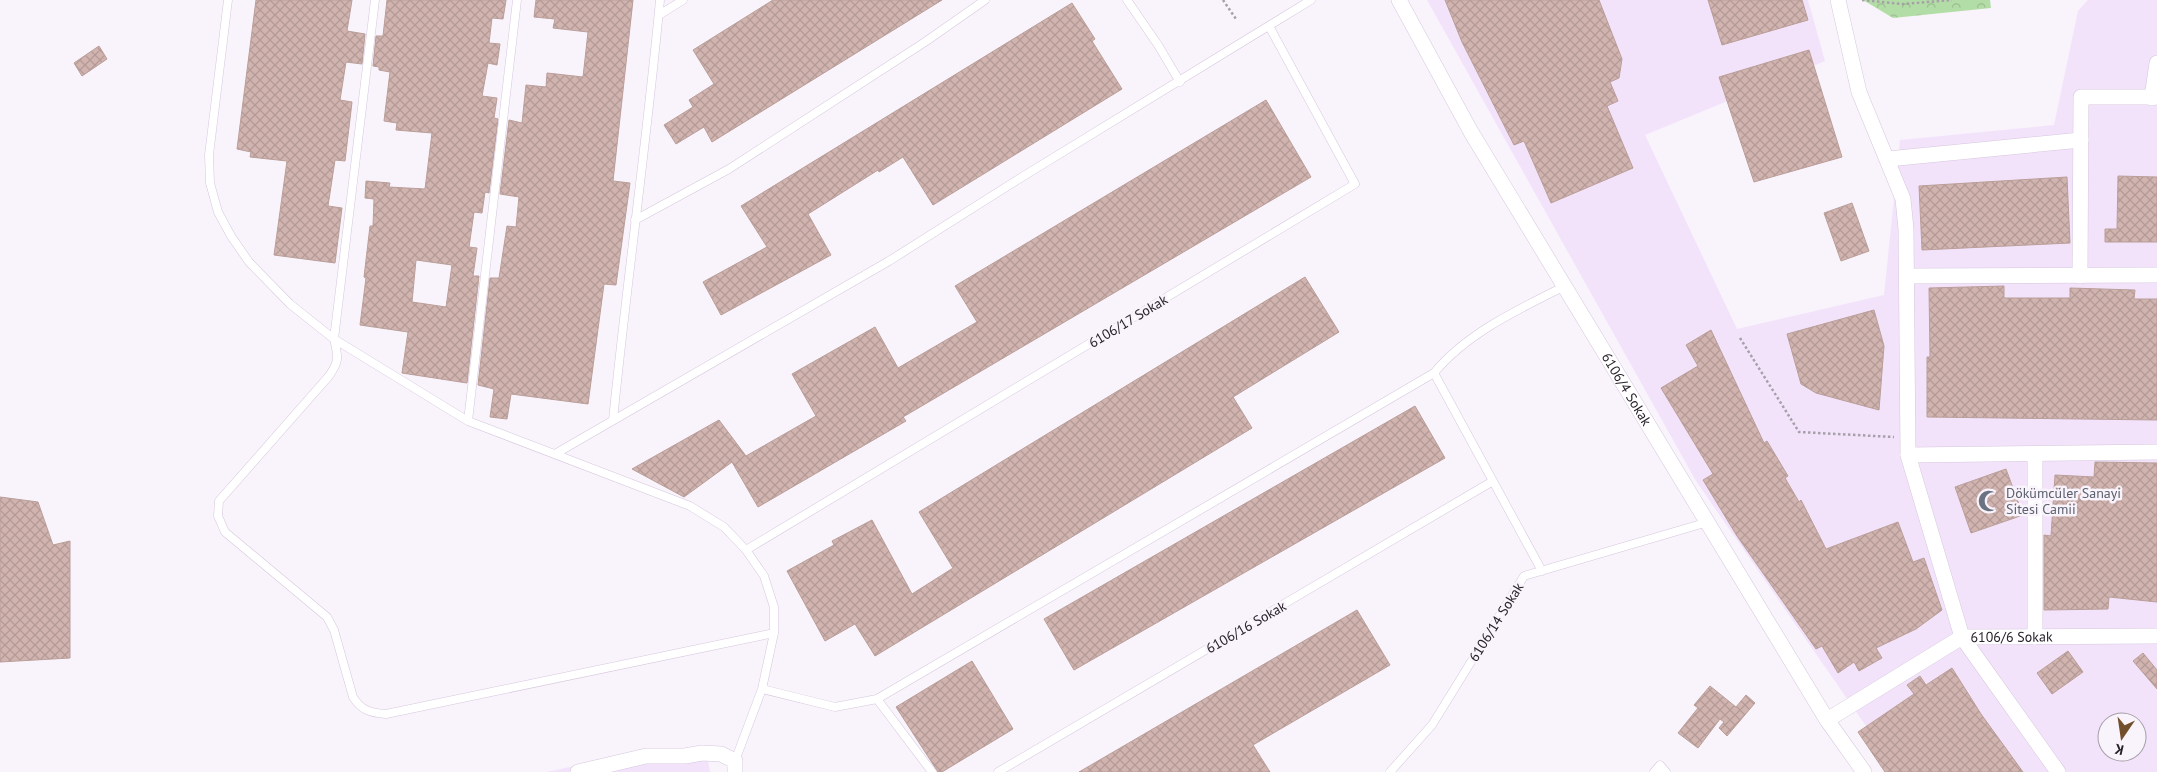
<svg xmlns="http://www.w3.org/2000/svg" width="2157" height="772" font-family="'PT Sans',sans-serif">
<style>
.built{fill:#f2e3fb;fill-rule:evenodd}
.forest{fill:url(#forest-crowns)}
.building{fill:url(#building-cross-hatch);stroke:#ba9e99;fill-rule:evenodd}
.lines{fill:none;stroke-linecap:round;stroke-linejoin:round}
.lane-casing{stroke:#d5c7dd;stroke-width:9}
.street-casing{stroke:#d5c7dd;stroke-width:16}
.path{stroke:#a6a0a9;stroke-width:2.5;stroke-dasharray:2.5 2.5;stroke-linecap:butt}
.lane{stroke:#fff;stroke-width:8}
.street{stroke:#fff;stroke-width:15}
.labels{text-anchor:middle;stroke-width:5;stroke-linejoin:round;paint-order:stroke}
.street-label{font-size:14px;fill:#27212a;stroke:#f9f3fc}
.worship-label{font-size:14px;fill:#5b616d;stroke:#f9f3fc;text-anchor:start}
</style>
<defs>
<pattern id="forest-crowns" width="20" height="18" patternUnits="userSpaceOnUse" patternTransform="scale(1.25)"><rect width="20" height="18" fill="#b3dda6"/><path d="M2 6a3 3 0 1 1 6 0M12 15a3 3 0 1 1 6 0" fill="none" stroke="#9abd8f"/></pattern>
<pattern id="building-cross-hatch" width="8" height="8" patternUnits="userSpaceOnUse" patternTransform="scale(1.25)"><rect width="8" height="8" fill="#d1b4af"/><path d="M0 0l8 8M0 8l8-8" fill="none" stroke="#b39a97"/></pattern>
</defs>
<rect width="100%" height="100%" fill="#f9f3fc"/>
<path class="built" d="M1427 0H1808L1825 61 1645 135 1737 329 1884 295 1900 140 2054 125 2078 11 2088 0H2157V772H1898L1696 481ZM2107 722H2137V752H2107Z
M706 748 710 772H547L624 755Z"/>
<path class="forest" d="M1863 0H1990L1991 8 1893 18Z"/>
<path class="building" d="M256 0H352L347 31 365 34 362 64 346 62 340 100 352 102 345 161 335 160 328 206 342 208 335 263 274 255 287 161 250 157 251 152 237 149Z
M387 0H506L503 19 492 18 489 43 500 44 497 65 488 63 482 96 497 98 494 118 498 119 489 193 485 192 482 213 474 212 469 247 477 248 473 276H479L467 383 402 373 408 332 360 325 366 278 364 277 370 226H373L374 199 365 198 366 181 390 183 389 187 425 189 432 133 396 130 397 123 384 121 390 72 379 70V67L373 66 376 36H383ZM416 260 452 265 446 307 412 302Z
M536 0H633L613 181 630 183 616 285 604 284 588 404 511 394 507 419 490 417 494 389 478 385 490 278H499L507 226 516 227 519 197 500 194 509 120 522 123 526 85 546 87 547 73 583 77 588 32 553 28 555 19 534 17Z
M773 0H942L712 142 704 127 676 144 664 125 693 107 689 100 714 84 693 50Z
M1445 0H1599L1622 59 1619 78 1610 82 1618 101 1607 106 1633 168 1551 203 1524 141 1514 145 1462 42Z
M1708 0H1802L1808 20 1722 45Z
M1072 3 1095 39 1092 41 1122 89 933 205 903 157 879 172 878 170 808 214 831 255 721 315 703 282 767 247 741 206Z
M99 46 107 59 82 76 74 63Z
M1809 50 1842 157 1754 182 1719 77Z
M1266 100 1311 177 903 417 906 421 758 507 732 462 684 497 632 469 719 420 746 456 816 416 792 374 875 327 898 368 977 322 955 286Z
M2118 176 2157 177V242H2105V229H2117Z
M2067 177 2070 243 1922 250 1919 186Z
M1852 203 1869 251 1841 261 1824 213Z
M1305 277 1339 332 1233 397 1252 428 875 656 855 624 825 641 787 571 834 545 832 541 872 520 912 594 953 568 919 512Z
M2004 286V298H2070V288L2135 290 2134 299H2157V420L1927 417V357H1930L1929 288Z
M1874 310 1884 346 1879 410 1816 393 1801 384 1787 334Z
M1711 330 1764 443 1767 441 1788 476 1785 478 1799 502 1801 500 1826 549 1898 522 1913 562 1924 558 1942 610 1916 629 1876 648 1882 658 1859 671 1854 662 1838 673 1822 646 1816 649 1737 536 1703 480 1713 474 1661 388 1698 366 1686 345Z
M1415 406 1445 458 1074 670 1044 619Z
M2095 462 2157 463V602L2109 597 2108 609 2044 610V535L2051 536 2055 475 2094 477Z
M2006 469 2023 515 1971 533 1955 487Z
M0 497 38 502 53 545 70 541V658L0 662Z
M1357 610 1390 665 1253 745 1270 772H1079Z
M2068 651 2083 672 2052 694 2037 673Z
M2143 653 2157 670V689L2133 661Z
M972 661 1013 729 942 772H938L896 707Z
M1952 668 1981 714 2023 772H1885L1858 732 1914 694 1907 685 1920 676 1926 685Z
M1710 686 1736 707 1746 695 1755 703 1727 736 1719 728 1724 722 1720 719 1698 748 1678 733 1698 708 1694 705Z"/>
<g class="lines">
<g class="lane-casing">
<path id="lane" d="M228 0 209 155 210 183 218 212 231 236 249 262 290 304 334 339 468 421 690 506 724 527 746 550 764 576 774 607V633L762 689 735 761
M375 0 334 339C338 357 340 360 329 376L219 501 218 516 225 532 327 617 334 630 353 697C361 710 370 713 386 714L774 633
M1127 0 1158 45 1180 82
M659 15 683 0
M635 220 729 169 925 42 985 0
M1434 373C1467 333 1519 309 1565 286
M613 420C627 280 647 140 660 0
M468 421 517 0
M555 454 889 261 1022 177 1311 0
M746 550 1355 184 1269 26
M762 689 835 707 877 699 1434 373 1542 571
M877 699 932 772
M998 772 1493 481
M1390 772 1432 725 1524 576 1708 522
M1654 772 1660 765 1666 772"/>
</g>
<g class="street-casing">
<g id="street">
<path id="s1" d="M1399 0 1471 132 1827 720 1864 772"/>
<path d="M1838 0 1859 92 1903 199 1906 229 1908 455 1962 637 2058 772"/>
<path d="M2152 98 2157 63"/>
<path d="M1888 159 2081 140"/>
<path d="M1907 276 2157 275"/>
<path d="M2080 276 2081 97H2157"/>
<path d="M1908 455 2157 452"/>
<path d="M2035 637V454"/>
<path id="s2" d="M1827 720 1962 637 2157 636"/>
<path d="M578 772 646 756H685L702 753 721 754 735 761V772"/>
</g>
</g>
<path class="path" d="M1223 0 1236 19
M1862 0 1903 4 1952 0
M1740 338 1799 432 1894 437"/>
<use href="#lane" class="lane"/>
<use href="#street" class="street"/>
</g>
<defs>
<g id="mosque-bare" transform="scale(1.725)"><path d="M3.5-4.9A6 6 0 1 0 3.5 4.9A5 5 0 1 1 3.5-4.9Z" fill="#6b7280" stroke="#f9f3fc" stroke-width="2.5" paint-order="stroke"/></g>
</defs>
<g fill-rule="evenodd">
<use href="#mosque-bare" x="1989" y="501"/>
</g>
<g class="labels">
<g class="street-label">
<text transform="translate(1128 321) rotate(-31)" y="5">6106/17 Sokak</text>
<text dy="5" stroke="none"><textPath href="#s1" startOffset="451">6106/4 Sokak</textPath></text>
<text transform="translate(1496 622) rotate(-58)" y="5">6106/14 Sokak</text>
<text transform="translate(1246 627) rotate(-30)" y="5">6106/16 Sokak</text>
<text dy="5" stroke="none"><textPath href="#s2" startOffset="208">6106/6 Sokak</textPath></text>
</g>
<g class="worship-label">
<text x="2006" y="498">Dökümcüler Sanayi<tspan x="2006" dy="16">Sitesi Camii</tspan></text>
</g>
</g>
<g transform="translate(2122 737) rotate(193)"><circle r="24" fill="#f9f3fc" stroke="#a59fa8"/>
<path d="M0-4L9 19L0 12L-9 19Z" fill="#734e2a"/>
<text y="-8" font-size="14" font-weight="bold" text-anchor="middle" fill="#27212a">K</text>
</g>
</svg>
